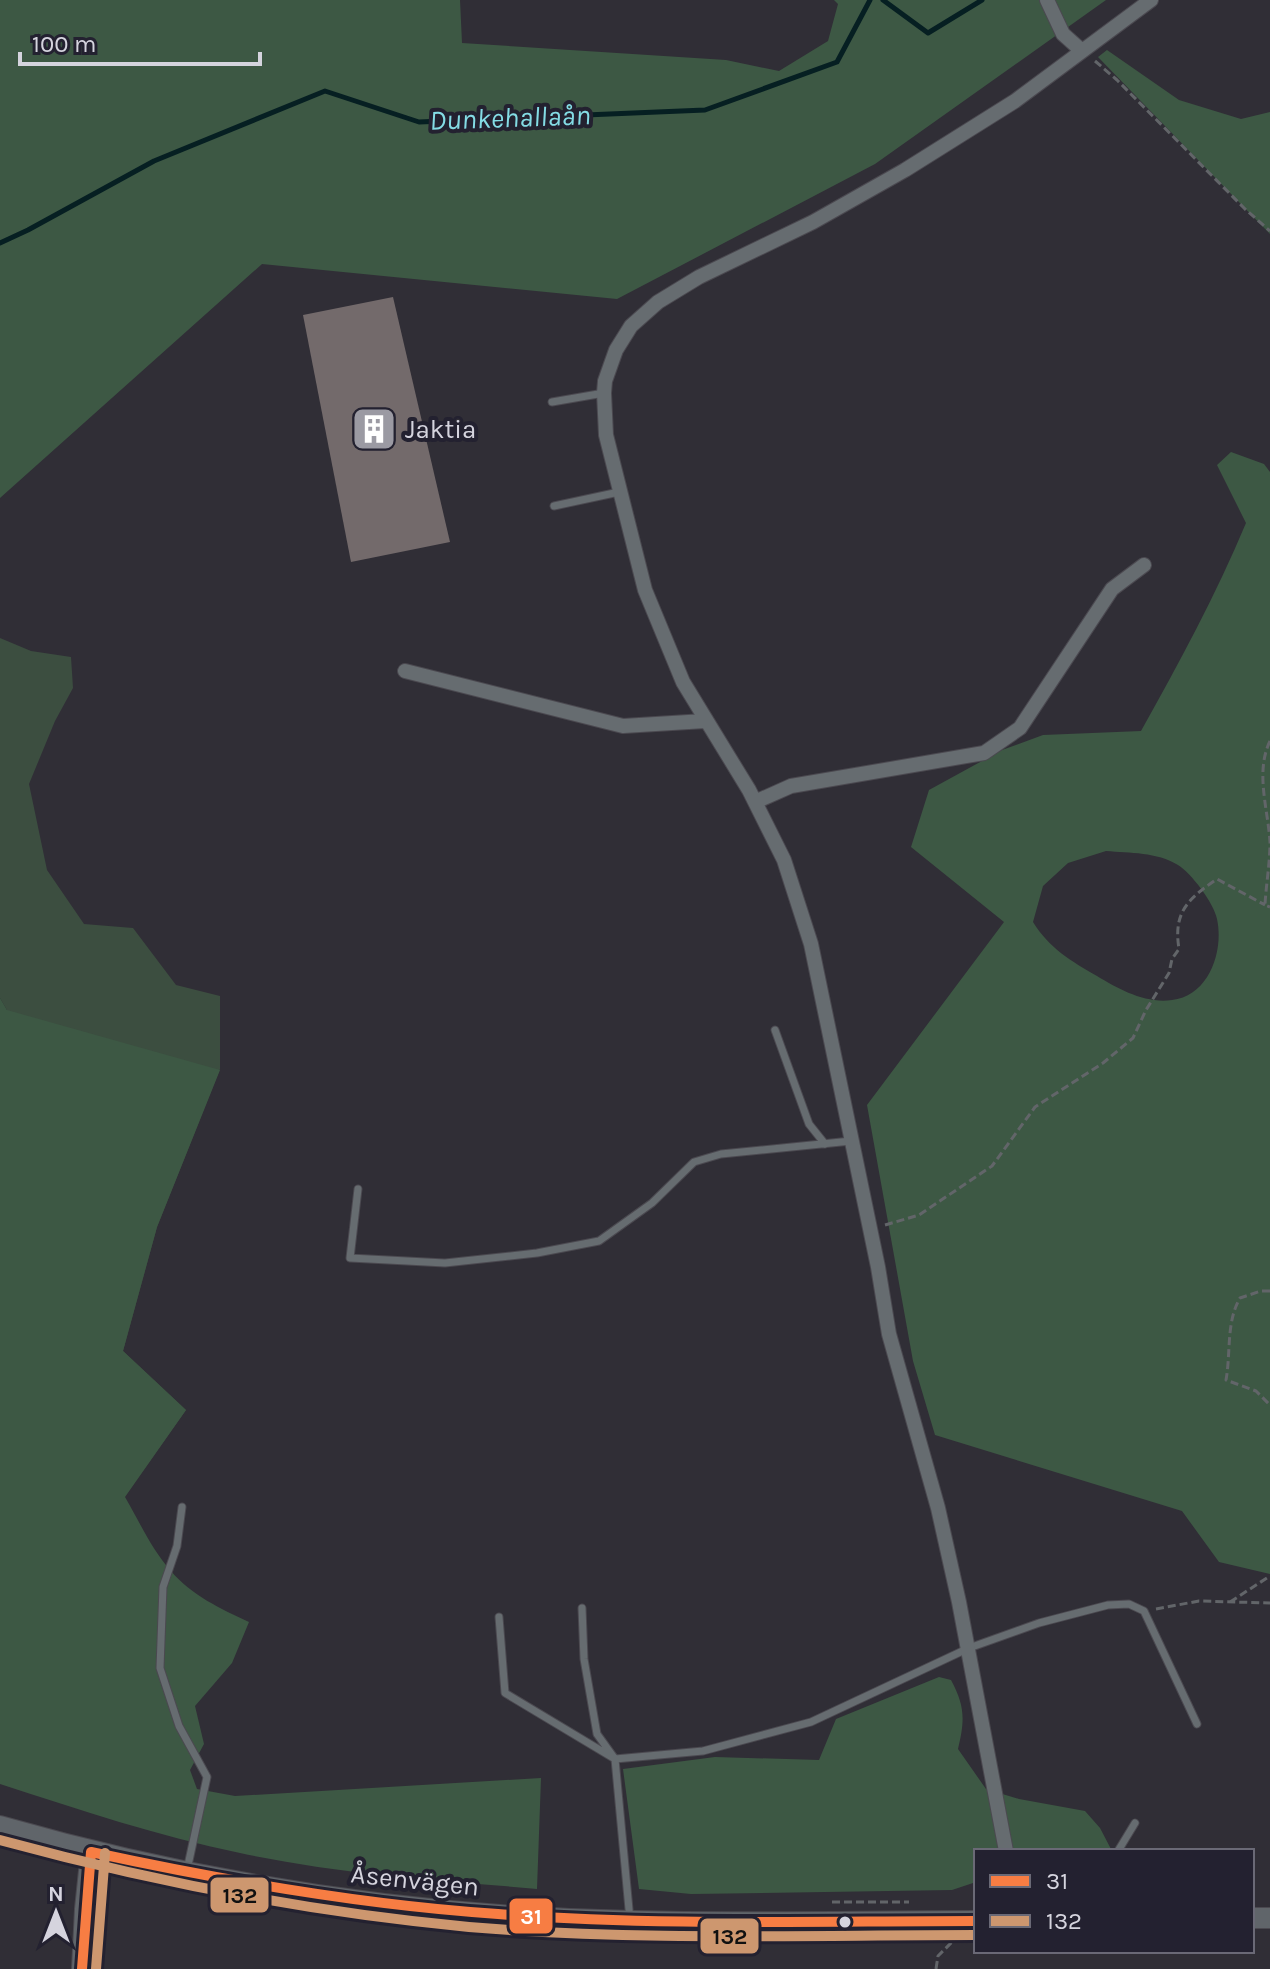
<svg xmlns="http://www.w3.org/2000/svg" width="1270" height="1969" font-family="Karla,sans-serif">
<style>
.green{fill:#3c4e40}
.forest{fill:#3d5844;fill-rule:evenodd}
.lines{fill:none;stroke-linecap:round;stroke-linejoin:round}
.stream{stroke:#061f22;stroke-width:5}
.building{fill:#736a6b}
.lane-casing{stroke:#4b4950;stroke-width:9}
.street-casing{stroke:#4b4950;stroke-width:16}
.secondary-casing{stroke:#4b4950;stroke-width:22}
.path{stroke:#626569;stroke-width:3;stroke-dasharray:8 4;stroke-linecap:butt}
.lane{stroke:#666c70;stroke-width:7}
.street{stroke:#666c70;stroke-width:14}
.secondary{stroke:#60656a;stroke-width:20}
.bus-1-casing{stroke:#232130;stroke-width:16}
.bus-2-casing{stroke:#232130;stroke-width:16}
.bus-1{stroke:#f77d43;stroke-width:10}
.bus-2{stroke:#cd976f;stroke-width:10}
.bus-dot{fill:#d5d4de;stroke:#232130;stroke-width:3}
.labels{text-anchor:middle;stroke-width:8;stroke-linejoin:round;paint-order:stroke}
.poi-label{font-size:26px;fill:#d5d4de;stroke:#232130;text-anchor:start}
.street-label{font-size:26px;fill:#d5d4de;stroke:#232130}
.water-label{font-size:28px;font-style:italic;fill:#84dce5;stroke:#232130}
.line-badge{stroke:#232130;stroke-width:3}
.badge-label{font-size:22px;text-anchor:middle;font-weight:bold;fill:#fff}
.pale-badge-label{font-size:22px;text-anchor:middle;font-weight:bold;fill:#111}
</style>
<rect width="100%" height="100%" fill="#302e36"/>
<path class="green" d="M0 638 31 651 71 657 73 688 55 721 29 784 47 870 84 924 133 928 176 985 220 996V1069L157 1227 123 1351 186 1410 125 1496 0 1111 7 1010 0 998Z"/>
<path class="forest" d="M0 0H460L462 43 726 60 779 71 828 41 838 4 834 0H1106L875 164 617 299 262 264 0 498Z
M1107 50 1179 100 1241 119 1270 112V234L1098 57Z
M1231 452 1264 464 1270 472V1574L1219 1562 1182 1511 935 1435 913 1361 867 1105 1004 922 911 847 929 790 1002 750 1043 735 1141 731C1179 663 1216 595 1246 523L1217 465ZM1106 851C1130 853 1157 852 1178 865 1191 873 1214 903 1217 919 1224 951 1209 996 1172 1000 1146 1004 1118 989 1097 976 1071 961 1049 948 1033 922L1043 886 1068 863Z
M0 998 7 1010 220 1070 157 1227 123 1351 186 1410 125 1497C139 1521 152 1550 171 1571 191 1595 221 1609 249 1622L232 1663 195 1706 204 1744 190 1770 197 1789 235 1796 541 1778 537 1889C438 1880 338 1874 240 1853 158 1836 80 1810 0 1784Z
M939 1677 951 1680C965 1706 965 1720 958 1749L986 1789 1019 1799 1085 1811 1100 1828 1112 1851H976V1882L952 1890 691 1894 639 1889 623 1769 715 1757 819 1760 836 1719Z"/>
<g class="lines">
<path class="stream" d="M883 0 928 33 982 0
M0 243 28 230 154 161 325 91 419 122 705 110 837 62 870 0"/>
</g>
<path class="building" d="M393 297 450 542 351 562 303 315Z"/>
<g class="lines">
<g class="lane-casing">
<path id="lane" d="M552 402 604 393
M554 506 619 492
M775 1030 809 1124 825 1144
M358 1189 350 1258 445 1263 537 1253 599 1241 652 1203 694 1162 721 1154 851 1141
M182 1507 177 1546 163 1587 160 1668 179 1726 207 1777 187 1870
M582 1608 584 1659 597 1734 615 1759 703 1751 811 1722 969 1648 1039 1623 1108 1605 1129 1604 1144 1611 1197 1724
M499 1617 505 1693 615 1759 630 1920
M1118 1851 1135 1823"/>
</g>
<g class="street-casing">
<path id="street" d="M1047 0 1063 34 1082 51
M405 671 623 726 705 721
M755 802 791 786 984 753 1020 728 1112 589 1144 565
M1006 1851 959 1602 938 1508 889 1334 878 1267 811 944 784 860 749 790 683 682 645 590 606 435 604 393 605 381 616 350 631 326 658 302 699 277 813 222 905 170 1015 101 1151 0"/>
</g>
<g class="secondary-casing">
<path id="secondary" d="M0 1826C206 1885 417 1917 632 1921 746 1924 861 1921 976 1921
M1252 1918H1270
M82 1969 85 1909 91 1852"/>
</g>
<path class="path" d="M1095 61 1117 80 1245 209 1270 231
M1270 741C1255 772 1268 809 1270 842 1270 863 1266 885 1265 905L1270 907
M885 1225 919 1215 992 1166 1035 1107 1103 1063 1133 1038 1146 1010 1169 973 1172 959 1179 949C1173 912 1188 899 1217 879L1265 905
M1270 1291H1261L1240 1298C1226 1322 1231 1352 1226 1380L1256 1391 1270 1405
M1230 1602 1270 1576
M1156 1609 1199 1601 1270 1603
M832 1902H909
M936 1969 938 1956 954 1940"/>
<use href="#lane" class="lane"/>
<use href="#street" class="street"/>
<use href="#secondary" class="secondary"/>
<g class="bus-1-casing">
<path id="bus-1" d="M91 1852C225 1881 361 1905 498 1914 657 1926 817 1921 976 1921
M82 1969 91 1852"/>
</g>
<g class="bus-2-casing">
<path id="bus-2" d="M0 1840C154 1882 310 1912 469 1927 637 1941 807 1935 976 1935
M96 1969 105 1853"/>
</g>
<use href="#bus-1" class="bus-1"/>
<use href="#bus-2" class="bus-2"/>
</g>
<defs>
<g id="building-square" transform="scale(2.3)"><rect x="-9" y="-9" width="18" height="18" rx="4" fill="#9b9aa3" stroke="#232130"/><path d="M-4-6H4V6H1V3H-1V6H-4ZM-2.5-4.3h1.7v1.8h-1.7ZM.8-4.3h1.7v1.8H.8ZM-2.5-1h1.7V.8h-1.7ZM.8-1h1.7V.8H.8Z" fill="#fff"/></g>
</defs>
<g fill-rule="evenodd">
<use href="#building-square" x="374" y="429"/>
</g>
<circle class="bus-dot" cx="845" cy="1922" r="7"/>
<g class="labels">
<g class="poi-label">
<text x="405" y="438">Jaktia</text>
</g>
<g class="street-label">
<text transform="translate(415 1880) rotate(6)" y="9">Åsenvägen</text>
</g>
<g class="water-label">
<text transform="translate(510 117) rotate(-2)" y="10">Dunkehallaån</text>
</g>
</g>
<g class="line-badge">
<rect x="209" y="1876" width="61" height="38" rx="8" fill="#cd976f"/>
<rect x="508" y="1897" width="46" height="38" rx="8" fill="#f77d43"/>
<rect x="699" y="1917" width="61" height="38" rx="8" fill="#cd976f"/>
</g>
<g class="badge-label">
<text x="531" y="1924">31</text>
</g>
<g class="pale-badge-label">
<text x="240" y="1903">132</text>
<text x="730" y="1944">132</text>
</g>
<rect x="974" y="1849" width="280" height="104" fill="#232130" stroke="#6a6976" stroke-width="2"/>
<rect x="990" y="1875" width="40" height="12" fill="#f77d43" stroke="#6a6976" stroke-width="2"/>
<text x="1046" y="1889" font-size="24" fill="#d5d4de">31</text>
<rect x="990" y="1915" width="40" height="12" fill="#cd976f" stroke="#6a6976" stroke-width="2"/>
<text x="1046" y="1929" font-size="24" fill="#d5d4de">132</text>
<g transform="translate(56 1913)" stroke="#232130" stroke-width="6" paint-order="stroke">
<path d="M0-6L14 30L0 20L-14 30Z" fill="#d5d4de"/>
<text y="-12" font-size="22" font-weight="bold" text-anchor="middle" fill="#d5d4de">N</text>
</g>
<path d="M20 52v12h240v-12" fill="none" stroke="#d5d4de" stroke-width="4"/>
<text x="32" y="52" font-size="24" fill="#d5d4de" stroke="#232130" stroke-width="6" paint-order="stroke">100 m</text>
</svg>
